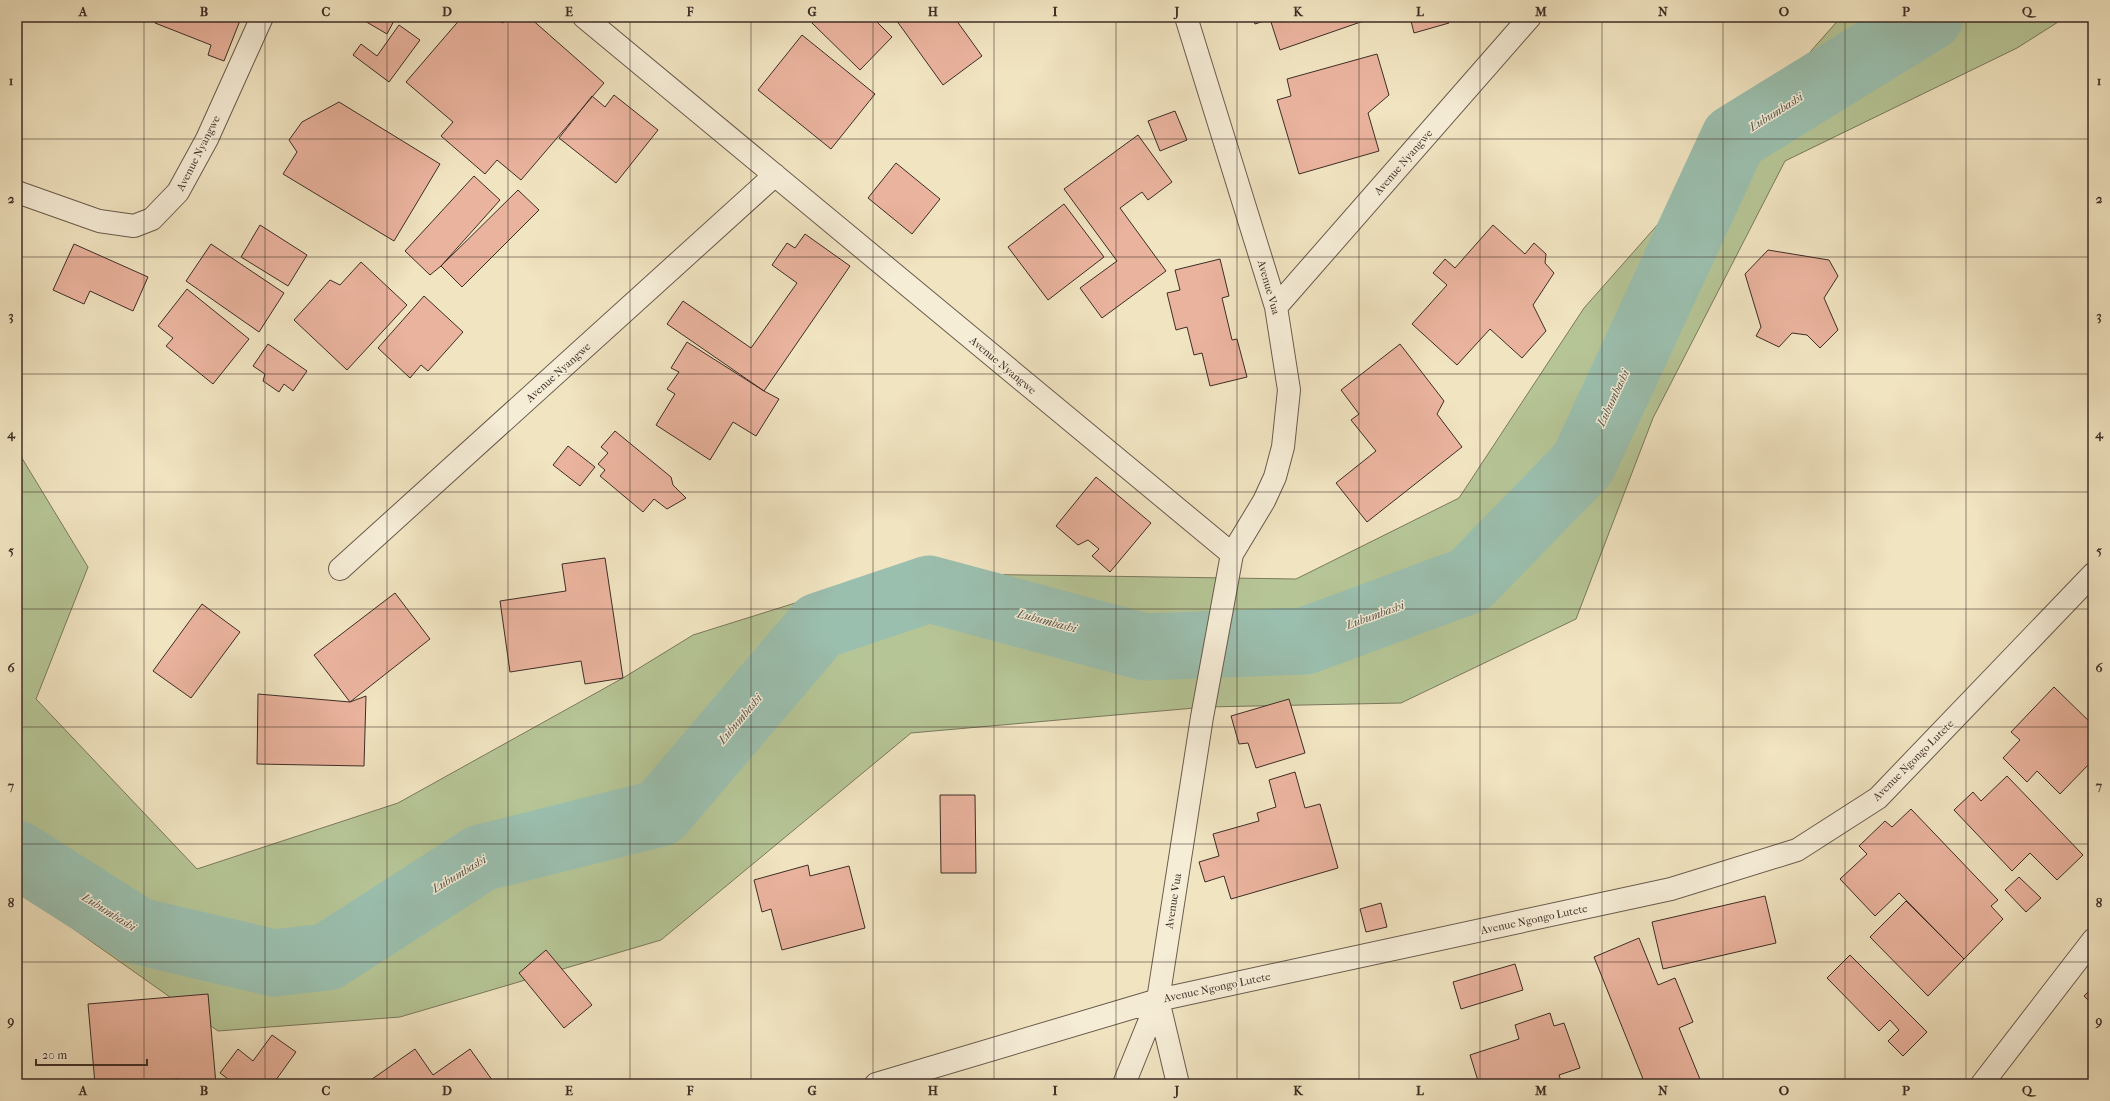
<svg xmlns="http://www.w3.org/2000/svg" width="2110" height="1101" font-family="'IM FELL French Canon',serif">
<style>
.green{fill:#b6c596;stroke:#7a795e}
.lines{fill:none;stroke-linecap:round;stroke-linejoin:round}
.river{stroke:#9bbfae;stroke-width:67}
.building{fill:#eab39e;stroke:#3d2d26}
.street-casing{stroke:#6a5b4d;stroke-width:24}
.street{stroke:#f6edd7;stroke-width:22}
.grid{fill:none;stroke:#3d2d26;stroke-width:1;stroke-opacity:0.55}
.labels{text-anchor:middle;stroke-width:3;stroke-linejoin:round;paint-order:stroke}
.street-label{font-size:11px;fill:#3d2d26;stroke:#f6edd7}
.water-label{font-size:12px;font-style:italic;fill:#545248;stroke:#f6edd7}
.neatline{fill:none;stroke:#3d2d26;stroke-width:1.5}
.grid-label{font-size:13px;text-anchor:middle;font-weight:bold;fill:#3d2d26}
</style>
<rect width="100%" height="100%" fill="#f1e4c1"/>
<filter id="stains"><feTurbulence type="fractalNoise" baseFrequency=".005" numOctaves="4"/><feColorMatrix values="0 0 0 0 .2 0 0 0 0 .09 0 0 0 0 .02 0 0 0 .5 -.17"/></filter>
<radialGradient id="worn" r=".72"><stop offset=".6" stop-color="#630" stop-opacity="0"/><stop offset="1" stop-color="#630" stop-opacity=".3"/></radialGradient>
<path class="green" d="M1841 17H2066L2017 48 1785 161 1653 418 1576 619 1401 703 1206 707 911 733 661 940 400 1017 218 1031 17 889V450L88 567 36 699 197 869 398 803 623 678 693 635 891 573 1296 579 1459 498 1584 308Z"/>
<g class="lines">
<path class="river" d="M17 854 138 931 274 963 327 957 481 858 660 813 819 626 929 589 1145 647 1305 641 1470 580 1583 464 1734 138 1930 17"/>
</g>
<path class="building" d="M157 17H239L241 18 224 61 208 55 211 45 155 23Z
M358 17H396L387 34Z
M462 17H490L503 23 509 17H529L604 83 521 180 497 160 485 174 441 136 453 122 406 82Z
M817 17H872L892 37 860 70 812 23Z
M894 17H954L982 56 943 85Z
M1252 17H1375L1280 50 1270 19 1255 24Z
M1410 17H1447L1449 23 1414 33Z
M399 25 420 40 389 82 353 55 361 44 377 56Z
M802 35 875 94 831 149 758 90Z
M1377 54 1389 95 1368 113 1379 151 1299 174 1277 100 1291 96 1287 79Z
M614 95 658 130 616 183 559 138 592 96 605 107Z
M339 102 440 164 394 241 283 174 297 152 289 140 302 122Z
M1175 111 1187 140 1160 151 1148 121Z
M1138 135 1172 182 1148 200 1142 192 1120 208 1166 271 1102 318 1080 288 1117 261 1064 189Z
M896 163 940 199 912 234 868 198Z
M474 176 500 200 441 266 430 275 405 251Z
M518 190 539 210 462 287 441 266Z
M1064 204 1104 257 1048 300 1008 247Z
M260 225 307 255 288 286 241 257Z
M1493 225 1525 254 1534 243 1546 254 1545 263 1554 273 1533 305 1546 331 1522 358 1490 329 1457 365 1412 324 1447 285 1433 273 1445 259 1455 268Z
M805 234 850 266 764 391 667 324 683 301 751 348 797 283 772 265 787 243 795 248Z
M74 244 148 277 133 311 90 291 84 304 53 290Z
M211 244 284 293 259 332 186 281Z
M1768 250 1829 260 1838 276 1824 298 1838 330 1820 348 1807 335 1792 333 1779 347 1756 336 1761 327 1745 274Z
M1220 259 1229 296 1222 298 1232 340 1237 339 1247 377 1210 386 1202 353 1194 355 1187 327 1176 330 1167 293 1180 290 1175 270Z
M361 262 407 305 347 370 294 320 330 280 340 285Z
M187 289 249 339 213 384 166 346 173 338 158 326Z
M424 296 463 332 428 371 421 365 410 378 378 348Z
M687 342 764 391 779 399 756 436 733 422 710 460 656 425 675 394 667 389 679 372 671 368Z
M268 344 307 371 293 391 284 384 279 392 263 381 265 374 253 366Z
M1400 344 1444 401 1437 414 1462 447 1367 522 1336 483 1376 451 1351 420 1359 414 1341 390Z
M615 431 671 477 673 485 686 498 667 509 654 499 643 512 600 476 605 470 598 464 608 453 601 447Z
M568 446 595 467 580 486 553 465Z
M1096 477 1151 523 1110 572 1092 556 1099 549 1088 540 1078 545 1056 526Z
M605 558 623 678 585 684 581 661 510 672 500 601 566 591 562 564Z
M395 593 430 639 350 702 314 655Z
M202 604 240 632 191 698 153 671Z
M2054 687 2093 725V760L2060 794 2037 771 2027 782 2003 758 2020 740 2011 732Z
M258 694 350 702 366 696 364 766 257 764Z
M1289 699 1305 753 1256 768 1248 743 1239 744 1231 716Z
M1295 772 1305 808 1320 804 1338 868 1231 899 1224 876 1205 882 1199 862 1219 856 1213 834 1259 821 1257 813 1276 807 1269 780Z
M2007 776 2083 855 2057 880 2030 853 2012 871 1954 810 1973 792 1981 801Z
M940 795H975L976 873H941Z
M1911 809 1998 900 1991 906 2003 919 1964 959 1899 893 1875 916 1840 879 1867 854 1859 846 1885 821 1892 827Z
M808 865 810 876 849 866 865 928 782 950 771 909 762 912 754 880Z
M2019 877 2041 898 2026 912 2005 890Z
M1765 896 1776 943 1663 969 1652 922Z
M1906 901 1964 959 1928 996 1870 937Z
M1381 903 1387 927 1366 932 1360 909Z
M1639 938 1658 985 1675 978 1693 1022 1679 1028 1702 1084H1645L1594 957Z
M546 950 592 1005 564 1028 519 973Z
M1850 955 1927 1032 1903 1056 1888 1041 1899 1030 1890 1020 1879 1031 1827 978Z
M1515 964 1523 990 1461 1009 1453 982Z
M2093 987V1005L2084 996Z
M208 994 216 1084H179L178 1079 95 1084 88 1004Z
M1550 1013 1554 1026 1564 1023 1580 1068 1559 1075 1562 1084H1479L1470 1055 1519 1039 1515 1025Z
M272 1035 296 1052 273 1084H235L220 1073 238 1049 253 1061Z
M415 1049 433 1075 470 1049 495 1084H365Z"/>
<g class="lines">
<g class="street-casing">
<path id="street" d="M584 17 1232 554
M17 192 99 221 134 226 152 219 178 192 207 139 262 17
M1276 307 1530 17
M340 569 775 175
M876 1084 1158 1000 1671 889 1797 850 1878 798 2093 574
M1124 1084 1158 1000
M1178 1084 1158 1000 1202 717 1232 554 1264 501 1275 477 1283 447 1289 390 1276 307 1186 17
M1982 1084 2093 940"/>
</g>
<use href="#street" class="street"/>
</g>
<path class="grid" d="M144 17V1084M265 17V1084M387 17V1084M508 17V1084M630 17V1084M751 17V1084M873 17V1084M994 17V1084M1116 17V1084M1237 17V1084M1359 17V1084M1480 17V1084M1602 17V1084M1723 17V1084M1845 17V1084M1966 17V1084M17 139H2093M17 257H2093M17 374H2093M17 492H2093M17 609H2093M17 727H2093M17 844H2093M17 962H2093"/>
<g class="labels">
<g class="street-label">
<text transform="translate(198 153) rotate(-63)" y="4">Avenue Nyangwe</text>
<text transform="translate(1403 162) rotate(-49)" y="4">Avenue Nyangwe</text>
<text transform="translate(1269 287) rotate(74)" y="4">Avenue Vua</text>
<text transform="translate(1003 365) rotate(40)" y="4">Avenue Nyangwe</text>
<text transform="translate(558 372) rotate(-42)" y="4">Avenue Nyangwe</text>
<text transform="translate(1913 760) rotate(-45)" y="4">Avenue Ngongo Lutete</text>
<text transform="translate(1173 901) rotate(-81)" y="4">Avenue Vua</text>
<text transform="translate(1534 919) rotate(-12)" y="4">Avenue Ngongo Lutete</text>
<text transform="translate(1217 987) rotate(-12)" y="4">Avenue Ngongo Lutete</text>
</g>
<g class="water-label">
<text transform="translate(1776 112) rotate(-32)" y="4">Lubumbashi</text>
<text transform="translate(1613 398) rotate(-65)" y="4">Lubumbashi</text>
<text transform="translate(1375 615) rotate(-20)" y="4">Lubumbashi</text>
<text transform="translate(1047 621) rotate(15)" y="4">Lubumbashi</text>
<text transform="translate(740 719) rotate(-50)" y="4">Lubumbashi</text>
<text transform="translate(459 874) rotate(-31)" y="4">Lubumbashi</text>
<text transform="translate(109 912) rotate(32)" y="4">Lubumbashi</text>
</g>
</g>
<rect width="2110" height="1101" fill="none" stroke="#f1e4c1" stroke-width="44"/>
<path d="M36 1059v6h111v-6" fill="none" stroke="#3d2d26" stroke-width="2"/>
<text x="42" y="1059" font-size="12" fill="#3d2d26" stroke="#f6edd7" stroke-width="3" paint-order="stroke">20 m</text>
<rect x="22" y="22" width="2066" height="1057" class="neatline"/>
<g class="grid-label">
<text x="83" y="16">A</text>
<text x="204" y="16">B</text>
<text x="326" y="16">C</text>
<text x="447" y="16">D</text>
<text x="569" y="16">E</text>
<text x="690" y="16">F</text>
<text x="812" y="16">G</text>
<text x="933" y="16">H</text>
<text x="1055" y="16">I</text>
<text x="1177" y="16">J</text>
<text x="1298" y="16">K</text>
<text x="1420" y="16">L</text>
<text x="1541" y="16">M</text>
<text x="1663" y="16">N</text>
<text x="1784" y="16">O</text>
<text x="1906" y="16">P</text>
<text x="2027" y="16">Q</text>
<text x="11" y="85">1</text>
<text x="2099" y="85">1</text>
<text x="11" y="203">2</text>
<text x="2099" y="203">2</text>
<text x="11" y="320">3</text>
<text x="2099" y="320">3</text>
<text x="11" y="438">4</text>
<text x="2099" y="438">4</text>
<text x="11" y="555">5</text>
<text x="2099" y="555">5</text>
<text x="11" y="672">6</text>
<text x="2099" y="672">6</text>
<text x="11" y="790">7</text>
<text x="2099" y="790">7</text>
<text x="11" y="907">8</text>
<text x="2099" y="907">8</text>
<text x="11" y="1025">9</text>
<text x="2099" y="1025">9</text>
<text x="83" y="1095">A</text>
<text x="204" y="1095">B</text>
<text x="326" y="1095">C</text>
<text x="447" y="1095">D</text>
<text x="569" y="1095">E</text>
<text x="690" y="1095">F</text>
<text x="812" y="1095">G</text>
<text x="933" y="1095">H</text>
<text x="1055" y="1095">I</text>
<text x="1177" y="1095">J</text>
<text x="1298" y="1095">K</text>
<text x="1420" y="1095">L</text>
<text x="1541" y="1095">M</text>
<text x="1663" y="1095">N</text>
<text x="1784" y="1095">O</text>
<text x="1906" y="1095">P</text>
<text x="2027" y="1095">Q</text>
</g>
<rect width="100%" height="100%" filter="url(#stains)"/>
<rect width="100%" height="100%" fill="url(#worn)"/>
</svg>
